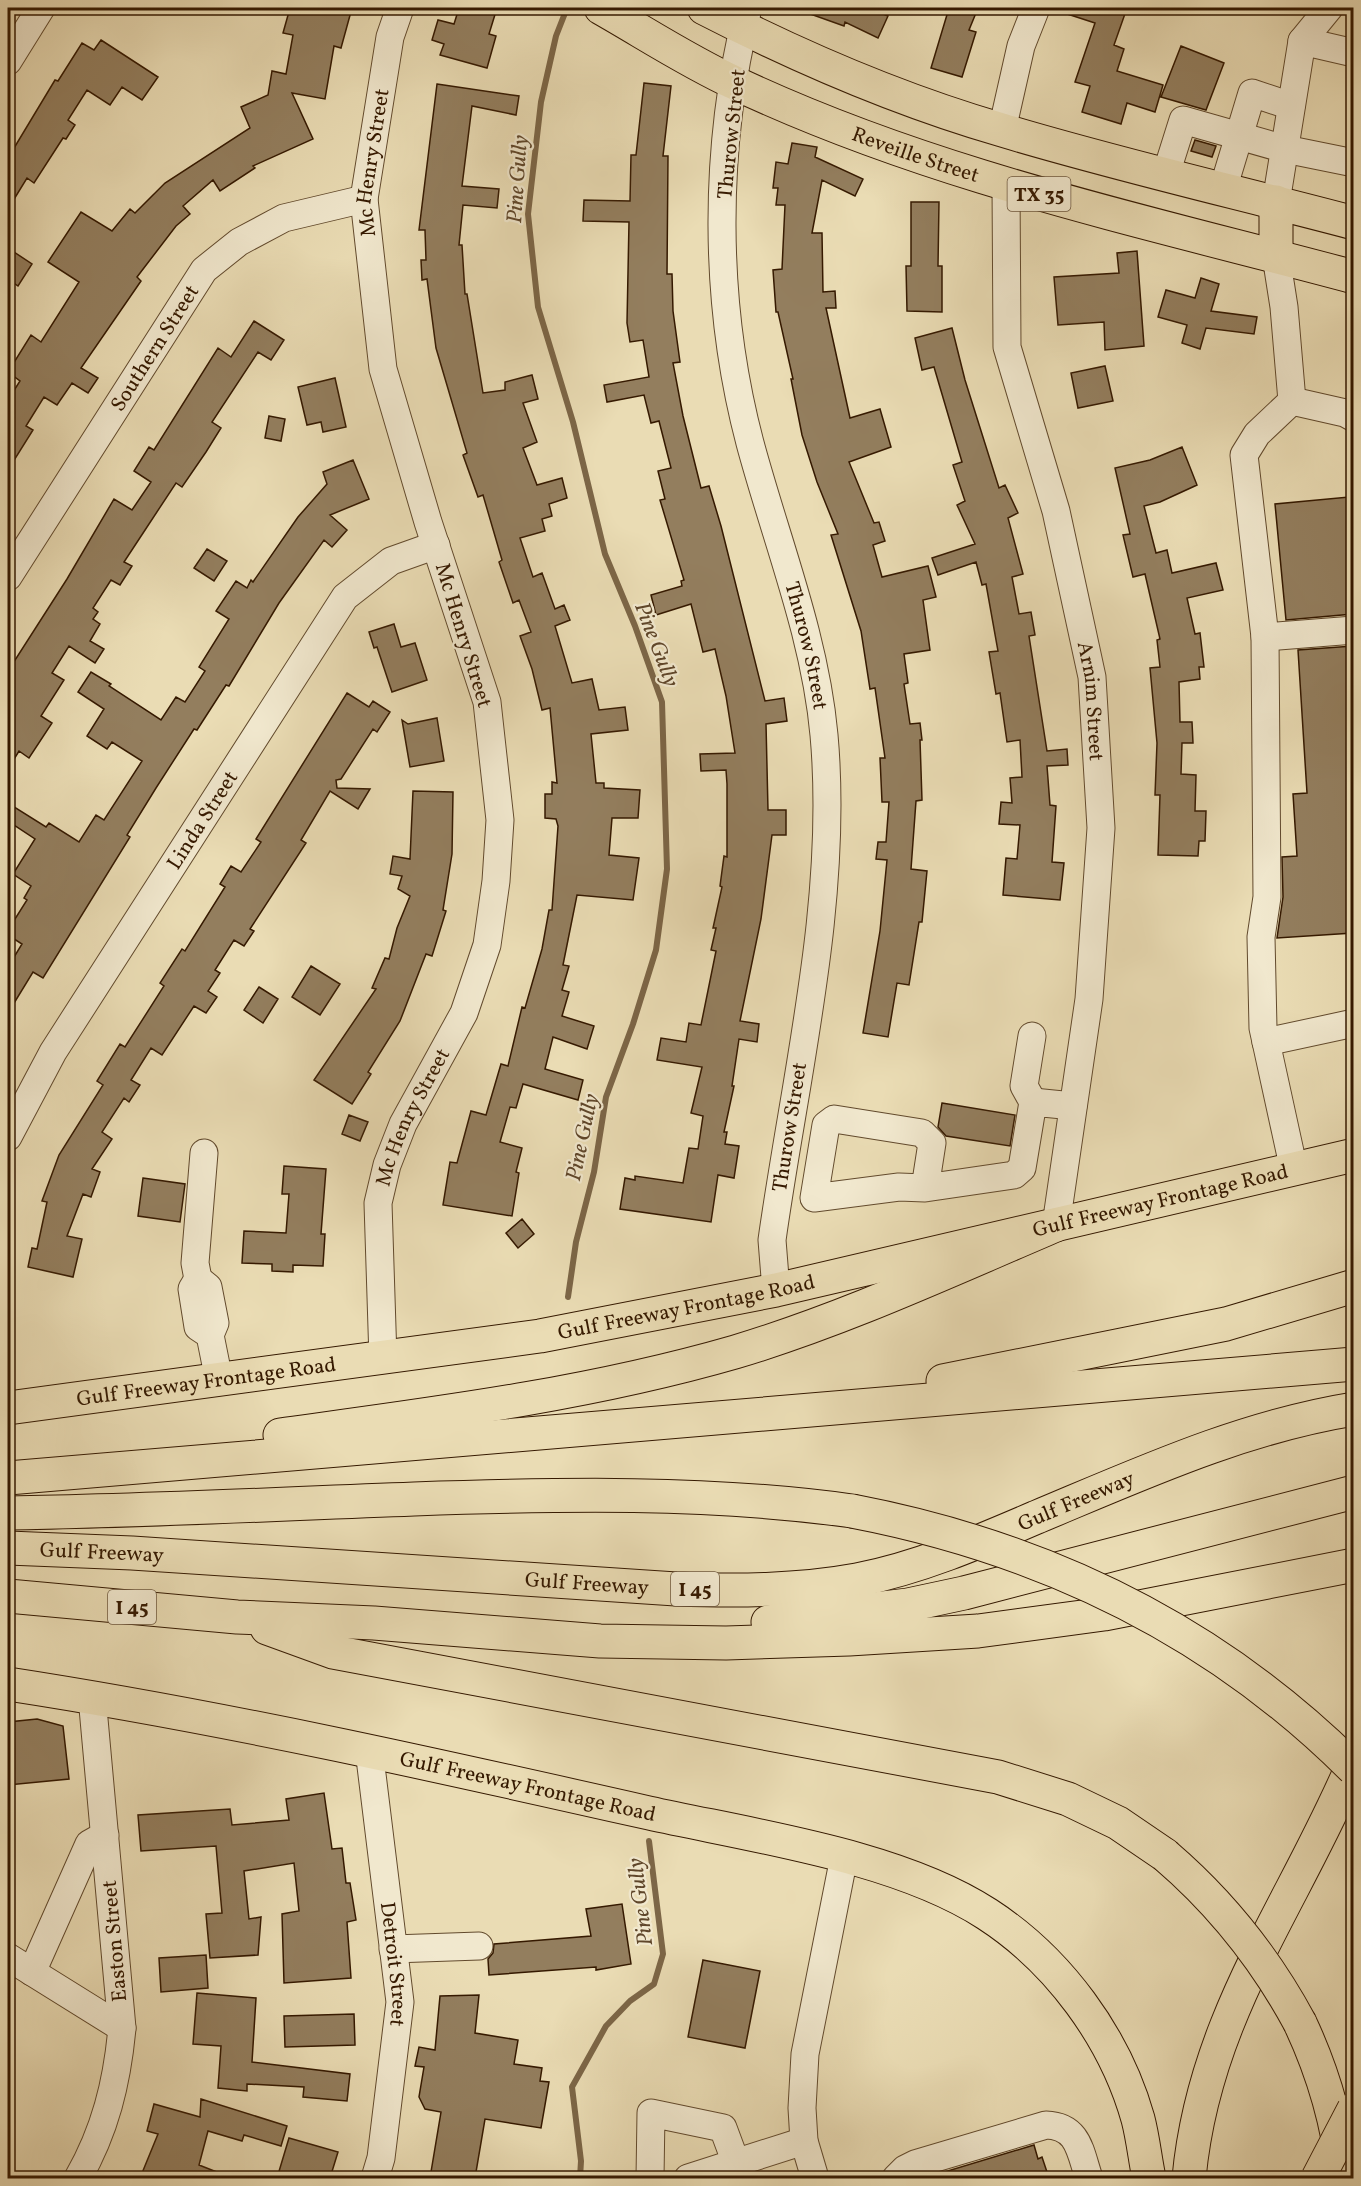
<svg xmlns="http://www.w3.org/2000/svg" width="1361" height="2186" font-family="Vollkorn,serif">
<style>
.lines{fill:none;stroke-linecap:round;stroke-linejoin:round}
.stream{stroke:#7c6647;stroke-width:6}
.building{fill:#937e5e;stroke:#351900;stroke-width:1.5}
.minor-casing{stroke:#624a2d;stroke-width:29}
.major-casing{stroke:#351900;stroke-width:35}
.highway-casing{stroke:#351900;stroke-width:35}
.minor{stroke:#f1e8ce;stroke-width:27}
.major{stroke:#eadcb4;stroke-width:33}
.highway{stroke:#eadcb4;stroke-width:33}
.highway-bridge-casing{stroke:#351900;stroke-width:35;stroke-linecap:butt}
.highway-bridge{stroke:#eadcb4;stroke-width:33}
.labels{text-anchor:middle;stroke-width:4.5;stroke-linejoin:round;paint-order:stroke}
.shield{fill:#f1e8ce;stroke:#6d573e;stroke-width:1.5}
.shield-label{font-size:20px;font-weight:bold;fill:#351900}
.street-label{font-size:21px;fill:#351900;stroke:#f1e8ce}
.water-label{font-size:22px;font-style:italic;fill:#5f462a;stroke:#f1e8ce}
</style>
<rect width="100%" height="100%" fill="#eadcb4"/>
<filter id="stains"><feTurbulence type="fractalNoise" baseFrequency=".00333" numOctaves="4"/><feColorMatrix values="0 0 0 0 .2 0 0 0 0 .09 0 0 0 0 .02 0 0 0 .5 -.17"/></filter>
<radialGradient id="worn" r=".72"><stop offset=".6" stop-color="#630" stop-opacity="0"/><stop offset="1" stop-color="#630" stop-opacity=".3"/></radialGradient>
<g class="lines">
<path class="stream" d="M567 8 556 36 541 102 528 214 538 307 573 422 605 554 635 626 662 702 667 869 656 950 633 1024 606 1097 594 1172 576 1242 568 1297
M580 2178 581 2161 572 2087 606 2026 630 2001 654 1984 663 1954 649 1841"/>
</g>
<path class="building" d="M290 8H352L341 48 334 46 325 99 292 93 313 139 253 166 255 168 220 191 213 180 183 206 190 214 176 226 137 277 141 281 81 368 98 378 88 393 72 383 57 405 44 397 26 426 33 430 8 470V400L20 381 8 372 31 335 41 342 79 282 48 262 81 212 112 231 130 209 135 213 165 183 250 128 241 107 268 95 272 71 286 74 293 35 283 33Z
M459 8H497L489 34 496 36 487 68 440 55 444 44 432 40 438 20 454 24Z
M799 8H869L888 16 878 38 845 22 844 26 799 10Z
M949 8H978L969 30 976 32 962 77 931 68Z
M1059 8H1127L1114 45 1124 49 1117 71 1163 85 1155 112 1127 103 1121 124 1082 112 1090 86 1075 82 1095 23 1058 11Z
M101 40 158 77 142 100 122 87 110 105 87 90 68 120 75 125 66 139 63 138 34 183 27 178 8 209V158L55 80 58 81 82 43 94 50Z
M1181 46 1224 63 1206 110 1161 97Z
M644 83 671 86 663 156H668L667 274H672L673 311 680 362 673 363 683 416 701 488 709 486 721 526 765 701 784 698 787 721 766 724 768 810H786V835H772L761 919 740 1021 759 1024 757 1042 739 1039 732 1086H734L724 1132H727L725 1144 739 1146 734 1178 718 1175 711 1222 620 1209 625 1178 635 1180V1176L683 1183 689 1148 698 1149 703 1116 691 1113 702 1067 657 1060 661 1038 686 1042 689 1023 701 1025 716 951 711 950 716 928H713L722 887 720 886 724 856 727 857V784L726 770 701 771 700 754 735 753 726 696 715 649 703 652 691 604 656 615 651 595 682 586 681 581 684 580 660 500 665 499 658 471 671 468 659 421 651 423 644 395 607 402 604 385 649 377 643 340 630 342 627 323 629 222 583 221 584 200 630 201 631 155H636Z
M437 84 519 96 516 115 472 106 462 186 499 189 497 208 463 205 459 245H462L465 294H467L483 393 505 390V382L532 375 538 399 523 403 537 442 523 448 537 485 562 478 567 498 549 504 552 516 542 519 545 531 520 538 533 577 542 573 555 609 564 605 570 620 555 626 572 683 592 679 599 710 625 707 628 730 591 734 596 783H604V788L640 790 638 818H612L609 855 639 858 633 900 577 895 563 965 569 966 562 990 569 992 562 1016 594 1026 587 1049 553 1037 545 1069 583 1080 578 1100 523 1084 516 1108 510 1107 500 1142 522 1148 516 1172 519 1173 512 1216 443 1205 450 1162 457 1163 471 1111 486 1115 501 1064 508 1066 522 1007 525 1008 542 949 549 910H552L558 826 556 819 545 818V794H552V782L557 783 550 708 542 710 532 669 520 636 531 632 519 600 513 603 499 562 502 560 483 495 478 497 463 455 467 453 436 348 427 279 422 280 421 260H426L425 230H419Z
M1195 140 1216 146 1212 157 1191 151Z
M792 143 817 147 815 157 863 179 855 196 822 180 812 233H822L823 292 835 291 836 308H826L850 418 880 409 891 447 849 462 874 523 879 522 885 541 873 545 882 577 928 566 936 597 923 600 930 650 904 654 908 683 904 684 910 724 920 723 922 740H920L922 800 916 801 911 869 927 871 922 922H919L909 985 897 983 888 1037 863 1033 880 931 887 860 876 859 878 842H886L889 802H882L880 758H885L875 688 870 689 861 631 831 535 838 534 817 482 802 435 791 379H793L778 312H776L773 270 782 269 785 205H776L778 188H773L776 162 788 164Z
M911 202H939L938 266H942V312L907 311 906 266H911Z
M8 248 32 264 18 286 8 279Z
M1137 251 1144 346 1105 350 1104 322 1058 325 1054 277 1119 273 1117 253Z
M1201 278 1219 284 1211 311 1257 317 1254 334 1206 328 1200 349 1182 343 1187 325 1158 317 1166 290 1195 298Z
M254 321 284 340 271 360 258 352 212 422 221 428 206 452 182 487 176 483 149 524 124 562 132 566 120 585 111 580 93 608 98 612 93 619 100 624 90 641 104 649 95 663 69 646 52 673 64 680 41 716 52 723 29 758 19 751 8 769V671L67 579 114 499 132 510 151 482 134 471 149 447 154 450 218 348 231 357Z
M952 328 965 380 999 488 1005 485 1018 513 1008 518 1023 574 1012 577 1019 614 1031 612 1035 635 1029 636 1047 751 1067 749 1068 765 1047 766 1050 805 1056 806 1052 862 1064 863 1060 900 1003 895 1006 858 1017 859 1020 825 999 824 1001 802 1012 803 1010 778 1022 777 1020 740 1007 742 1000 693 996 694 989 652 998 651 986 584 982 585 976 562 938 575 932 558 975 544 957 505 965 501 953 465 962 462 934 367 922 370 915 338Z
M1105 366 1113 401 1078 408 1071 373Z
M335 378 346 427 323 432 321 422 307 425 298 387Z
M269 416 285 419 281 441 265 438Z
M1182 447 1197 485 1160 502 1144 506 1156 553 1167 550 1172 573 1216 563 1223 590 1187 598 1195 634 1200 633 1204 667H1199L1200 679 1179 682 1180 722H1192L1193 743H1182L1181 774 1196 775 1195 811H1206L1205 841H1199L1198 856 1158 855 1160 795H1155L1157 743 1150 668 1160 667 1157 640 1160 639 1145 574 1133 577 1123 535 1130 534 1115 468 1150 460Z
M353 460 369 499 330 515 347 530 332 547 324 540 279 603 229 686 226 685 197 730 194 729 156 788 127 835 130 837 43 978 33 972 8 1013V967L22 944 8 935V930L27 900 24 898 31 886 13 874 35 839 8 821V803L46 827 49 823 79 842 96 815 104 820 142 761 112 742 107 749 87 736 104 709 78 692 91 672 111 684 109 686 161 720 176 697 185 702 205 671 199 667 229 619 216 611 236 581 247 588 251 580 253 582 298 517 327 484 323 472Z
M1349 497 1353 542V614L1286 620 1275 504Z
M207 549 227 561 214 581 194 568Z
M394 624 401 647 415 643 427 680 392 692 377 647 374 648 369 632Z
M1353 646V933L1277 938 1283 897 1282 857 1297 856 1293 794 1307 793 1298 650Z
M347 693 369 707 373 701 390 712 377 732 373 729 341 779 336 780 337 788 370 789 358 809 330 791 301 840 306 843 250 929 254 931 244 946 234 940 215 970 220 973 208 991 217 997 206 1013 194 1006 162 1055 151 1048 131 1080 140 1085 129 1102 124 1098 102 1132 112 1139 92 1169 100 1172 91 1197 83 1194 67 1236 82 1239 73 1277 28 1267 32 1248 37 1249 47 1202 42 1201 59 1155 103 1085 97 1081 120 1044 125 1047 164 986 160 983 182 949 185 951 225 887 220 884 231 866 241 872 261 842 256 839Z
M437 718 444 761 410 767 402 720 408 724Z
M413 791 453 792 452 854 443 910 446 911 432 956 426 954 400 1021 368 1072 371 1074 352 1104 314 1080 376 989 372 988 385 958 389 959 397 928 410 896 398 889 402 876 390 874 393 856 410 859Z
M311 966 340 984 320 1015 292 997Z
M259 987 278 999 263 1023 244 1010Z
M942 1103 1015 1115 1010 1146 946 1136 938 1127Z
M349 1115 368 1122 360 1141 342 1134Z
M284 1166 326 1169 321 1234H325L323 1266 293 1265V1272L272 1271V1264L242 1263 244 1231 286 1233 289 1194H282Z
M143 1178 185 1184 180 1222 138 1216Z
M522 1219 534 1234 518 1248 506 1233Z
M37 1719 63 1726 69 1779 8 1785V1722Z
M324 1793 332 1849 342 1848 346 1883H350L356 1920 347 1922 351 1978 284 1983 282 1914 299 1911 294 1863 244 1871 249 1919 261 1917 258 1955 210 1958 206 1914 222 1913 216 1846 141 1851 138 1815 230 1809 232 1825 289 1820 286 1799Z
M622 1904 631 1964 596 1970V1967L489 1975 488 1959 493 1953 494 1944 591 1936 586 1909Z
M206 1955 208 1988 161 1992 159 1958Z
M703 1960 760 1971 745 2048 688 2037Z
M197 1993 256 1998 252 2062 350 2074 347 2101 303 2097 304 2087 247 2084V2091L218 2088 221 2046 193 2044Z
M479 1995 475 2033 518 2040 514 2064 542 2068 540 2081 549 2082 541 2128 485 2119 475 2178H430L441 2112 425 2109 419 2097 424 2067 415 2066 419 2047 435 2050 440 1996Z
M354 2014 355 2045 285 2047 284 2016Z
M201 2099 287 2126 281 2146 244 2135 242 2141 208 2131 199 2165 232 2178H140L158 2134 147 2131 154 2104 200 2117Z
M289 2138 338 2152 330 2178H277Z
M1034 2145 1038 2159 1042 2157 1049 2178H931V2176Z"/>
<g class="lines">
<g class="minor-casing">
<g id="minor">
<path id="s1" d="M748 8C713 148 713 303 750 443 776 540 815 635 824 735 839 901 795 1076 772 1240L776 1290"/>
<path d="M1302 41 1354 53"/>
<path d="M8 61 41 8"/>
<path d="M1002 130 1021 46 1036 8"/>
<path d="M1166 174 1183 120 1285 149 1354 163"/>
<path id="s2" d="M1006 184 1007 347 1056 511 1092 677 1101 828 1089 999 1056 1225"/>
<path d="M1223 189 1252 93 1291 106"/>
<path d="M1276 202 1302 41 1329 8"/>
<path d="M1276 256 1284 307 1292 401"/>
<path d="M1292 401 1257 434 1244 455 1265 637 1267 897 1261 937 1263 1028 1294 1170"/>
<path d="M1292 401 1345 413 1354 418"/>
<path id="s3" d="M8 577 204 270 239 242 284 218 364 199"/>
<path d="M1265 637 1354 630"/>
<path d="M1032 1036 1024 1086 1033 1102"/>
<path d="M1266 1042 1354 1023"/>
<path id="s4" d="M8 1137 53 1052 345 597 391 561 436 545"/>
<path d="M925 1188 932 1143 922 1133 834 1119 826 1125 814 1198 899 1187 925 1188 1014 1175 1022 1168 1033 1102 1073 1106"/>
<path d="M198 1279 195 1263 204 1153"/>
<path d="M210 1335 198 1327 192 1289 198 1279 208 1287 215 1323 210 1335 219 1380"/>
<path id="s5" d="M383 1359 378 1203 387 1165 403 1124 464 1013 487 945 496 881 500 820 487 702 428 522 383 369 364 199 390 37 400 8"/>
<path id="s6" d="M369 1750 400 2002 381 2158 375 2178"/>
<path d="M393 1949 479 1946"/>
<path d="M8 1957 122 2028"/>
<path d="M32 1972 89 1844 105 1835"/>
<path d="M78 2178C105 2131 117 2083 122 2028L92 1697"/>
<path d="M650 2178 651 2113 723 2128 736 2163"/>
<path d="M688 2178 804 2141"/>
<path d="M815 2178 804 2141 802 2108 805 2054 844 1857"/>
<path d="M896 2178 905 2169 915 2164 1046 2125C1079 2126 1080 2152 1089 2178"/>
</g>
</g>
<g class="major-casing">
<g id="major">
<path id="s7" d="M601 8C645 33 689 62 735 83 932 176 1145 221 1354 277"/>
<path d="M704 8C799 57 899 100 1002 130 1118 165 1237 192 1354 223"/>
<path d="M1276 256V202"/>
<path id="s8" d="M8 1408 540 1336 776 1290 1354 1155"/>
<path id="s9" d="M8 1684C223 1717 436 1765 649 1813 753 1836 898 1856 987 1914 1058 1960 1115 2037 1138 2119 1143 2138 1145 2159 1149 2178"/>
</g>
</g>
<g class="highway-casing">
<g id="highway">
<path d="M943 1381 1226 1324 1354 1286"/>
<path d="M280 1435C433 1414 586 1395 735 1352 845 1319 950 1270 1056 1225"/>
<path d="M8 1478 1354 1364"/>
<path d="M8 1513C143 1511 279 1504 414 1499 561 1494 707 1491 852 1511"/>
<path id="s10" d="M8 1548 132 1553 676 1589C736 1591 797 1591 857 1580 919 1568 979 1542 1037 1517 1140 1474 1242 1427 1354 1409"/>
<path d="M8 1596 237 1617 374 1623 600 1641 726 1643 849 1639 978 1631 1104 1614 1354 1565"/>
<path d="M768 1622 908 1605 964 1593 1354 1492"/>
<path d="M267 1628 333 1652 998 1777 1068 1799 1118 1823 1165 1855"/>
<path d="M1300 2023C1324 2074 1338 2122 1344 2178"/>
<path d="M1189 2178C1204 2016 1293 1906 1354 1762"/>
</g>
</g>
<use href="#minor" class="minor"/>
<use href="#major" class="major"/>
<use href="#highway" class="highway"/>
<g class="highway-bridge-casing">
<path id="highway-bridge" d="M852 1511C1045 1548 1214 1629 1354 1769
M1165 1855C1221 1903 1265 1958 1300 2023
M1318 2178 1354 2109"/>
</g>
<use href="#highway-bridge" class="highway-bridge"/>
</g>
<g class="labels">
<g class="shield">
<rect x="1007.5" y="177" width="63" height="34" rx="4.5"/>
<rect x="671" y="1572" width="48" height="34" rx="4.5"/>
<rect x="108" y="1590" width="48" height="34" rx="4.5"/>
</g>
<g class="shield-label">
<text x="1039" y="201">TX 35</text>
<text x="695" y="1596">I 45</text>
<text x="132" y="1614">I 45</text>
</g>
<g class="street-label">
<text transform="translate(731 134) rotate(-84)" y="7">Thurow Street</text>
<text dy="7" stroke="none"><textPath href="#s7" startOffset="348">Reveille Street</textPath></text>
<text dy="7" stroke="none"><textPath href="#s5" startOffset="1239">Mc Henry Street</textPath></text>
<text dy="7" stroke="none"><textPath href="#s3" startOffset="272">Southern Street</textPath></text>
<text transform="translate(464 635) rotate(73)" y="7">Mc Henry Street</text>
<text dy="7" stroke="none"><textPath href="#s1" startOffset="650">Thurow Street</textPath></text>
<text dy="7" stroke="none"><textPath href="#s2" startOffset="528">Arnim Street</textPath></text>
<text dy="7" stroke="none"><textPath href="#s4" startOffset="372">Linda Street</textPath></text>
<text dy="7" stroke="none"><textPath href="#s5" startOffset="249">Mc Henry Street</textPath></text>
<text transform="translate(789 1127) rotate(-81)" y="7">Thurow Street</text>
<text dy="7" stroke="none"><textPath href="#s8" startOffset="1172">Gulf Freeway Frontage Road</textPath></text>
<text dy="7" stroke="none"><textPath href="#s8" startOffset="686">Gulf Freeway Frontage Road</textPath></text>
<text dy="7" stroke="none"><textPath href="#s8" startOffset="200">Gulf Freeway Frontage Road</textPath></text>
<text dy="7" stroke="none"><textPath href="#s10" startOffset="1084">Gulf Freeway</textPath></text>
<text dy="7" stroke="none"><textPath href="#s10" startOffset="94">Gulf Freeway</textPath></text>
<text dy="7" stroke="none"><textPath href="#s10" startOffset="580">Gulf Freeway</textPath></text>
<text dy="7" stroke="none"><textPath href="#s9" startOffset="530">Gulf Freeway Frontage Road</textPath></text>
<text transform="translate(114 1941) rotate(-95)" y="7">Easton Street</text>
<text dy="7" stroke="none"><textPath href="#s6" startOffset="216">Detroit Street</textPath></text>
</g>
<g class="water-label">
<text transform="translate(516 179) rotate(-86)" y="8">Pine Gully</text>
<text transform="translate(658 644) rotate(69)" y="8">Pine Gully</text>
<text transform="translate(581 1137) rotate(-78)" y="8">Pine Gully</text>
<text transform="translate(639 1902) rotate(-97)" y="8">Pine Gully</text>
</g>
</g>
<rect width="1361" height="2186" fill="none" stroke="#eadcb4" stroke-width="30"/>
<rect x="9" y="9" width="1343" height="2168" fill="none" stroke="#351900" stroke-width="3"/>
<rect x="15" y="15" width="1331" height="2156" fill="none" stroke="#351900" stroke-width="1.5"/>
<rect width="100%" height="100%" filter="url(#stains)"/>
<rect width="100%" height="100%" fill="url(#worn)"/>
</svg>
